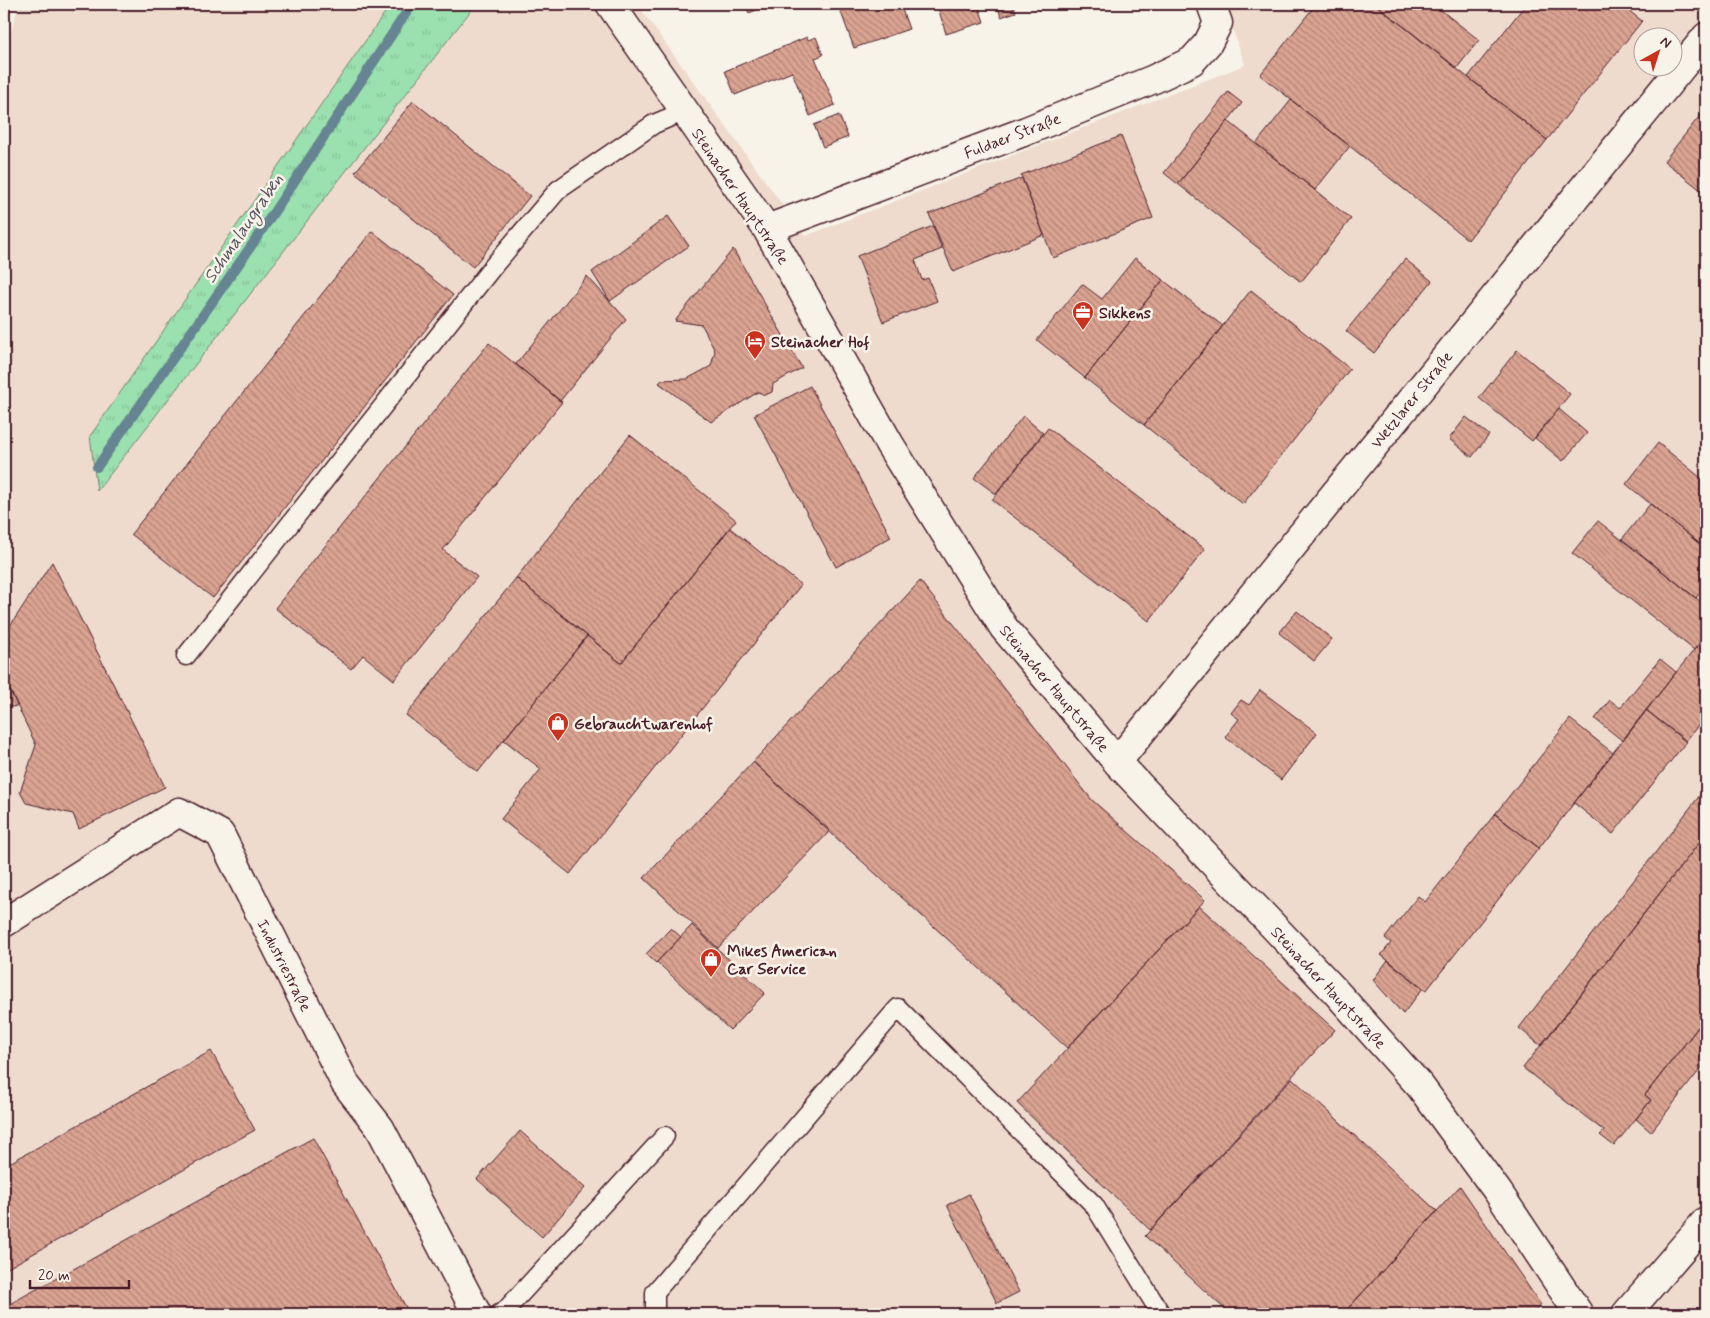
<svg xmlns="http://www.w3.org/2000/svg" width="1710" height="1318" font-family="Mynerve,sans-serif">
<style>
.built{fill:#eedbce;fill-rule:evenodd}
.grass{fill:url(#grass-tufts);stroke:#72806d}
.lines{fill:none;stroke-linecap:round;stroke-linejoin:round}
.stream{stroke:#668491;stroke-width:10}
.building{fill:url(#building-back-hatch);stroke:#4a1f2b}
.service-casing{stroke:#4a1f2b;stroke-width:21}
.minor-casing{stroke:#4a1f2b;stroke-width:31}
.service{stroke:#f7f3e8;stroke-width:18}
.minor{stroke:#f7f3e8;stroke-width:28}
.labels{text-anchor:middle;stroke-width:5;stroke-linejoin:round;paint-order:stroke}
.street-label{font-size:16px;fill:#4a1f2b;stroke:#f7f3e8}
.poi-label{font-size:16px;font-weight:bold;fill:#4a1f2b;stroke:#f7f3e8;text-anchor:start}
.water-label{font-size:18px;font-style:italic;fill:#58525e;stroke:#f7f3e8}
</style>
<defs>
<pattern id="grass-tufts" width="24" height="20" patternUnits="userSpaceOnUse" patternTransform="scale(1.25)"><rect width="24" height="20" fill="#9ae1af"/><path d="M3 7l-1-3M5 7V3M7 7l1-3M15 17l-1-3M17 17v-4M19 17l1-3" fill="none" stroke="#86c197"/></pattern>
<pattern id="building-back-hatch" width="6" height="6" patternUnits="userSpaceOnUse" patternTransform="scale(1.25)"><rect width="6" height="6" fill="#daa392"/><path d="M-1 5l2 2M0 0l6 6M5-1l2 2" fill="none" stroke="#b38477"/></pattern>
</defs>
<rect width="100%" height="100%" fill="#f7f3e8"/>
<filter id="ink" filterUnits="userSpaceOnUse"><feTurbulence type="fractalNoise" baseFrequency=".02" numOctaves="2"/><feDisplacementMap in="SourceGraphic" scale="10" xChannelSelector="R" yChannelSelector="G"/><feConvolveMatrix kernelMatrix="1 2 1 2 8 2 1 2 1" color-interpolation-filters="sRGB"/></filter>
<g filter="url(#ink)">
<path class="built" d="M19 4H391L90 436 97 491 476 4H637L805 236 1245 65 1224 4H1706V1314H4V55ZM1642 38H1672V68H1642Z"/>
<path class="grass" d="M391 4H476L97 491 90 436Z"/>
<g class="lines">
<path class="stream" d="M97 467 254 242 412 4"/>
</g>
<path class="building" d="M745 4H771L749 13Z
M838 4H900L909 29 854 48Z
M937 4H978L984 22 946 34Z
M997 4H1013L1016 12 1001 17Z
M1316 4H1375L1547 140 1468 240 1260 75Z
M1375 4H1433L1479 40 1457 68Z
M1526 4H1620L1642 21 1547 140 1468 77Z
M807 37 808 40 816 37 823 55 815 58 835 105 810 116 792 72 735 95 725 71Z
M1228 92 1242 103 1178 184 1164 173Z
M1291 100 1350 146 1315 190 1256 144Z
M413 101 530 196 473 267 355 172Z
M1706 108V186L1702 191 1664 161Z
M839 115 848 137 823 147 814 125Z
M1228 121 1351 219 1301 282 1178 184Z
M1121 136 1153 218 1053 258 1021 175Z
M1022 178 1044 235 953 272 929 214Z
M668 216 689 246 610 301 592 272Z
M933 226 942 249 915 260 922 280 928 278 937 301 883 322 857 256Z
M372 231 453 295 213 598 131 534Z
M733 249 802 368 773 384 772 392 765 395 758 392 711 422 659 383 662 380 687 379 711 366 715 351 702 325 675 321Z
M1135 258 1163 280 1085 378 1037 340 1082 284 1102 299Z
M1405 259 1432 281 1374 353 1346 331Z
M587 276 626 319 560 401 516 364Z
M1163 280 1223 326 1144 425 1085 378Z
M1251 290 1350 369 1243 504 1144 425Z
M489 343 562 402 443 550 477 577 394 680 363 655 351 669 275 608Z
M1517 350 1570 394 1532 441 1479 398Z
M810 386 891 537 836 567 754 415Z
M1559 409 1587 433 1563 461 1535 438Z
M1023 416 1043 433 996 494 974 478Z
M1466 417 1489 435 1472 457 1449 439Z
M1048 428 1205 549 1149 621 992 500Z
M630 435 736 520 621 663 516 578Z
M1658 443 1706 482V549L1626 484Z
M1650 504 1706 549V585L1696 598 1622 539Z
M1598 521 1706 606V635L1694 650 1572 553Z
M730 528 801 585 570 874 501 819 541 769 504 740 587 636 621 663Z
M52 562 165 787 79 829 73 814 26 803 20 792 36 745 4 678V635Z
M516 578 587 636 478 772 406 715Z
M920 581 1092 800 1205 900 1067 1048 753 762Z
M1297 611 1332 639 1314 661 1279 633Z
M1706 635V715L1686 741 1646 710Z
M1660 659 1676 672 1623 741 1595 719 1610 700 1620 708Z
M4 678 18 706 4 708Z
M1260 690 1317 733 1281 780 1225 737 1239 719 1231 713 1241 700 1249 705Z
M1646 710 1686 742 1613 834 1574 803Z
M1570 719 1613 753 1539 848 1495 814Z
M753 762 830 831 718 948 644 878Z
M1704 790 1706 792V834L1541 1046 1519 1028Z
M1495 814 1539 848 1426 991 1381 955 1391 943 1385 938 1418 896 1425 902Z
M1706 834V1017L1645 1095 1651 1100 1614 1146 1600 1135 1604 1131 1523 1068Z
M1199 906 1335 1030 1150 1230 1017 1103Z
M692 925 765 993 730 1030 657 962Z
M671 928 681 937 656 963 646 954Z
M1388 960 1423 988 1403 1014 1373 980Z
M1706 1017V1062L1651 1132 1636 1119 1651 1100 1645 1095Z
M211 1051 255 1130 4 1270V1166Z
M1292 1078 1437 1211 1343 1314H1230L1145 1236Z
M520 1131 585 1188 542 1237 477 1179Z
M313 1138 408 1311 402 1314H4V1307Z
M1460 1186 1541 1305 1532 1314H1343Z
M969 1194 1019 1292 997 1303 947 1205Z
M868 1307 876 1314H861Z"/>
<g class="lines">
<g class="service-casing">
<path id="service" d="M186 656 495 264 558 190 654 124 685 111
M499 1314 504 1312 665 1136
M655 1314V1292L898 1008 1094 1205 1161 1314"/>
</g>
<g class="minor-casing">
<path id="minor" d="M610 4 767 229 890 445 1004 628 1117 762 1335 991 1420 1086 1498 1192 1579 1314
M767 229 1026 131 1154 79 1192 61 1208 43 1218 23 1211 4
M1117 762 1706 37
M4 923 179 812 220 834 345 1083 380 1128 477 1314
M1626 1314 1706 1221"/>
</g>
<use href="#service" class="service"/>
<use href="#minor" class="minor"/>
</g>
</g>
<defs>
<g id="office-pin" transform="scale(1.125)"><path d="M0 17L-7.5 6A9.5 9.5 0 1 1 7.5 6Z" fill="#c8321e" stroke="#f7f3e8"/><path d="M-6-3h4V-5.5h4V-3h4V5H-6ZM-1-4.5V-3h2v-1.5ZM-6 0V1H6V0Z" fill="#fff"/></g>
<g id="hotel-pin" transform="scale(1.125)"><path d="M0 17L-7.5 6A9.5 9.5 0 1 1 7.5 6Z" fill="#c8321e" stroke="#f7f3e8"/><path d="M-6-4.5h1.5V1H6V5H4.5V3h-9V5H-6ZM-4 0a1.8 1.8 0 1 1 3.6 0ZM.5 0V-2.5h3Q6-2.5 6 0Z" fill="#fff"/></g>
<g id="shop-pin" transform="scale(1.125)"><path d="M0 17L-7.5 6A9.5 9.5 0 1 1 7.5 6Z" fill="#c8321e" stroke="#f7f3e8"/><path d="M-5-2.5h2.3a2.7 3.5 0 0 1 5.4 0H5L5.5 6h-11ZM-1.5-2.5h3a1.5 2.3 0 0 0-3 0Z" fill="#fff"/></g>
</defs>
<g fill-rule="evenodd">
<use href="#office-pin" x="1083" y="312"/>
<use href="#hotel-pin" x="755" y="341"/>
<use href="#shop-pin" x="558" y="723"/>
<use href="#shop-pin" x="711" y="959"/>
</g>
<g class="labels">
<g class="street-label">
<text transform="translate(1012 135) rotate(-21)" y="6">Fuldaer Straße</text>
<text transform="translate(741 196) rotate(56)" y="6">Steinacher Hauptstraße</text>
<text transform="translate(1411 399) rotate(-51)" y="6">Wetzlarer Straße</text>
<text transform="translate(1055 688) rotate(50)" y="6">Steinacher Hauptstraße</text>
<text transform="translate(285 965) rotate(63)" y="6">Industriestraße</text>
<text transform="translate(1329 987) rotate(47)" y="6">Steinacher Hauptstraße</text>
</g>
<g class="poi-label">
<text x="1099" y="318">Sikkens</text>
<text x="771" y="347">Steinacher Hof</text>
<text x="574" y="729">Gebrauchtwarenhof</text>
<text x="727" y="956">Mikes American<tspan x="727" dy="18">Car Service</tspan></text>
</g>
<g class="water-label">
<text transform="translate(243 228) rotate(-56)" y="6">Schmalaugraben</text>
</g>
</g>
<rect width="1710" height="1318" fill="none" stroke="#f7f3e8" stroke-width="20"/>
<rect x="10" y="10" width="1690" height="1298" fill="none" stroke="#4a1f2b" stroke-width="2" filter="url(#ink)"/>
<g transform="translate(1658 52) rotate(39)"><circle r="24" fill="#f7f3e8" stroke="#b29e9c"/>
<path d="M0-4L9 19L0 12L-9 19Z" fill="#c8321e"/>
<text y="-8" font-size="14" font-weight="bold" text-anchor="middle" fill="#4a1f2b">N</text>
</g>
<path d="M30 1280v8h99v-8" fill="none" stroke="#4a1f2b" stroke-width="2.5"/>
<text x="38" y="1280" font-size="15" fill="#4a1f2b" stroke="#f7f3e8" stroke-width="4" paint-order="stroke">20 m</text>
</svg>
